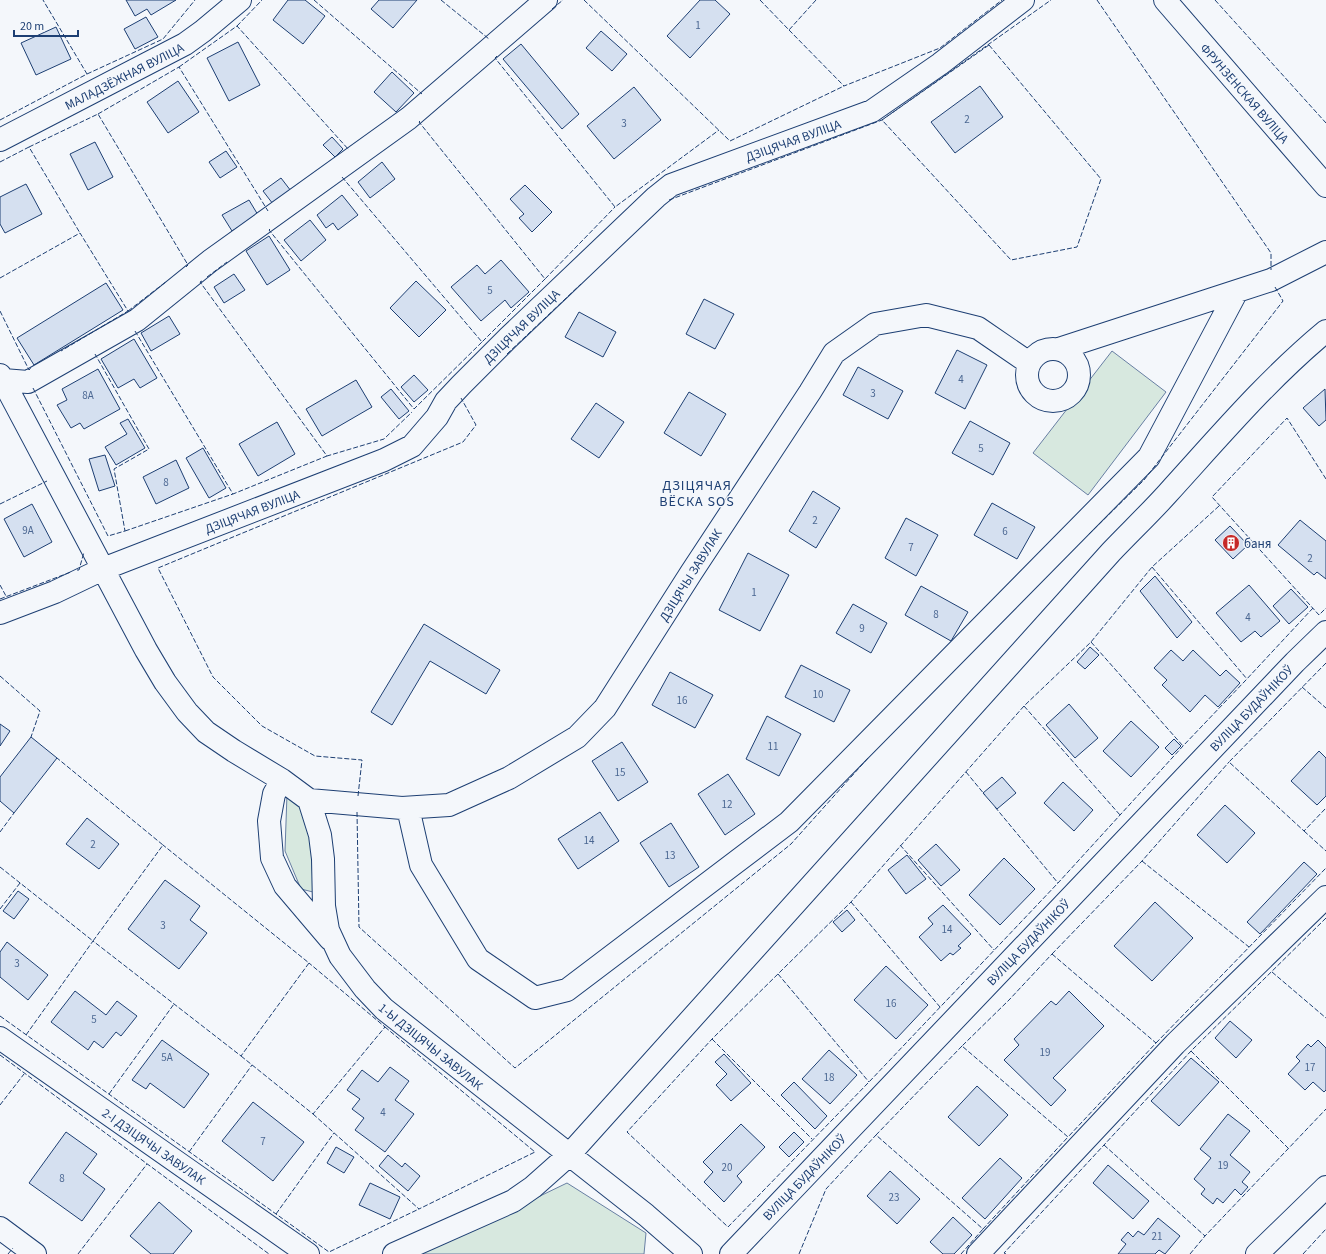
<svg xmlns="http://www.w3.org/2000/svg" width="1326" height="1254" font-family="'Source Sans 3',sans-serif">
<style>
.green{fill:#d7e8df;stroke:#687fa3}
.building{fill:#d5e0f0;stroke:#1d3f73}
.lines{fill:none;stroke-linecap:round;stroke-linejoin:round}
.minor-casing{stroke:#1d3f73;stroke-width:24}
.minor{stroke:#f4f7fb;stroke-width:22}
.fence{stroke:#1d3f73;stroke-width:1;stroke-dasharray:5 2;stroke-linecap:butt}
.labels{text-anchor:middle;stroke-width:3;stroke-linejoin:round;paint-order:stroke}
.number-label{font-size:11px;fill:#4b6792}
.street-label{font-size:13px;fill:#1d3f73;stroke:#f4f7fb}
.poi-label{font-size:13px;fill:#1d3f73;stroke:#f4f7fb;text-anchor:start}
.neighbourhood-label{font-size:14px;letter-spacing:1px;fill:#1d3f73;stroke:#f4f7fb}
</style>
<rect width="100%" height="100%" fill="#f4f7fb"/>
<path class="green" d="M1112 351 1166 392 1088 495 1033 453Z
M287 794 300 805 311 826 313 892 301 889 285 851Z
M567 1183 646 1233 644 1254H420Z"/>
<path class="building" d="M126 0H176L151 15 147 9 135 16Z
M288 0H305L325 16 303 44 273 20Z
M379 0H417L393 28 371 9Z
M700 0H715L730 14 690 58 667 36Z
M146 17 158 37 135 49 124 29Z
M56 27 71 59 36 75 21 43Z
M601 31 627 54 612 71 586 48Z
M238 42 260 85 229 101 207 58Z
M521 44 579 114 562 129 503 59Z
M392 72 414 93 396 112 374 92Z
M178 81 199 112 168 133 147 102Z
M980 86 1003 117 955 153 931 122Z
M634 87 661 120 614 159 587 126Z
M332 137 343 149 335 157 323 145Z
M95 142 113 177 88 190 70 154Z
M226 151 237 167 220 178 209 162Z
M382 162 395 179 370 198 358 182Z
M281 178 291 191 273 204 263 191Z
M26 184 42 214 5 233 0 224V197Z
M525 185 552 212 532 232 519 218 524 214 510 199Z
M342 195 358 215 338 230 333 223 326 228 317 215Z
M249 200 258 215 232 231 222 215Z
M310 220 326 240 301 261 284 240Z
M269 236 290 270 267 285 246 251Z
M501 260 529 292 511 308 505 300 481 321 451 287 477 265 485 274Z
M234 274 245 290 224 303 214 287Z
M416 281 446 310 419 337 390 308Z
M106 283 123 310 34 365 17 338Z
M704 299 734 314 715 349 686 334Z
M579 312 616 332 603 357 565 337Z
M169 316 180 334 151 351 141 333Z
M134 339 157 378 140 388 134 379 118 388 101 359Z
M957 350 987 365 965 409 935 393Z
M858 367 903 391 888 419 843 395Z
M98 369 120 409 84 429 80 423 71 428 57 405 67 400 62 389Z
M414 375 428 390 414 402 401 387Z
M356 380 372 407 322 436 306 409Z
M391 389 409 411 399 419 381 397Z
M1325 389 1326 420 1319 426 1303 408Z
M689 392 726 414 701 456 664 433Z
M596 403 624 422 599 458 571 439Z
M128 419 145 448 116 465 105 447 127 434 120 423Z
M970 421 1010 443 993 475 952 453Z
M277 422 295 454 258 476 239 444Z
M203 448 226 488 209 498 186 458Z
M105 455 115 486 99 491 89 459Z
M176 460 189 488 156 504 143 477Z
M813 491 840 508 816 548 789 531Z
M992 503 1035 527 1017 559 974 535Z
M32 504 52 542 24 557 4 519Z
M906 518 938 535 916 576 885 558Z
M1300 520 1326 541V579L1317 572 1314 575 1278 545Z
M1230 526 1248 545 1233 559 1215 540Z
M748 553 789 575 760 631 719 610Z
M1155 576 1192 622 1177 638 1140 591Z
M1249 585 1280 621 1261 637 1255 631 1241 642 1216 613Z
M921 586 968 612 951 641 905 615Z
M1291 589 1308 607 1289 624 1273 606Z
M853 604 887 623 871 653 836 633Z
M424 624 500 670 486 694 430 661 392 725 371 712Z
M1090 647 1099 655 1085 669 1077 662Z
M1171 650 1183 661 1193 650 1220 676 1226 670 1240 683 1218 707 1205 695 1190 712 1162 685 1167 680 1154 668Z
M801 665 850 690 834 722 785 697Z
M670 672 713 695 695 728 652 705Z
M1069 704 1098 738 1075 758 1046 725Z
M767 716 801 734 779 776 746 759Z
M1131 721 1159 747 1131 777 1103 751Z
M0 724 10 731 0 746Z
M31 737 57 758 14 813 0 801V777Z
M1174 739 1181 746 1172 755 1165 748Z
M622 742 648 782 618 801 592 761Z
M1319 751 1326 758V796L1317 805 1291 781Z
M728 774 755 814 725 835 698 794Z
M1002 777 1016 793 997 809 983 793Z
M1063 782 1093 810 1074 831 1044 803Z
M1225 805 1255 833 1227 863 1197 835Z
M600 812 619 841 578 869 558 839Z
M87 818 119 844 99 869 66 844Z
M671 823 699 867 669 887 640 843Z
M936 844 960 870 941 886 918 860Z
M907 855 926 879 906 894 888 870Z
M1004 858 1035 889 1000 925 969 895Z
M1304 862 1317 874 1260 934 1247 922Z
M165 880 200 906 190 920 207 933 179 969 128 929Z
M18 891 29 899 14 919 3 911Z
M1155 902 1193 938 1152 981 1114 946Z
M943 905 971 934 958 946 961 948 953 955 950 953 941 961 919 937 933 924 928 918Z
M847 910 855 920 842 932 833 922Z
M7 942 48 975 28 1000 0 977V952Z
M886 966 928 1005 896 1039 854 1000Z
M75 991 106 1015 117 1001 137 1016 121 1036 116 1032 103 1048 94 1041 88 1050 51 1022Z
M1069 991 1104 1026 1053 1078 1066 1090 1051 1106 1004 1060 1019 1045 1014 1039 1051 1001 1056 1005Z
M1230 1021 1252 1040 1236 1058 1215 1038Z
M162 1040 209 1074 184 1108 150 1083 146 1089 132 1080Z
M1318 1040 1326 1048V1090L1324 1092 1313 1082 1305 1090 1288 1074 1300 1061 1296 1057 1308 1044 1311 1047Z
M829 1050 857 1075 830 1104 802 1079Z
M724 1054 751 1083 731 1101 716 1085 727 1074 715 1062Z
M1191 1058 1219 1082 1179 1126 1151 1101Z
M390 1067 409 1081 395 1100 414 1114 385 1152 355 1130 364 1118 352 1109 360 1099 347 1090 362 1070 378 1082Z
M794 1082 827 1116 815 1129 781 1095Z
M977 1086 1008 1115 979 1146 948 1117Z
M253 1102 304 1142 273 1181 222 1141Z
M1228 1114 1250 1131 1230 1155 1250 1172 1242 1182 1248 1187 1241 1195 1235 1189 1223 1203 1217 1198 1213 1204 1201 1194 1205 1189 1194 1179 1211 1158 1200 1149Z
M741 1124 765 1147 737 1176 742 1182 724 1202 704 1182 713 1172 703 1162Z
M66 1132 97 1154 83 1173 105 1189 82 1221 29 1183Z
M794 1132 804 1142 789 1157 779 1147Z
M336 1147 354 1157 344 1173 327 1163Z
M388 1155 402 1167 405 1163 420 1176 408 1191 379 1166Z
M1000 1158 1022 1178 985 1219 962 1198Z
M1108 1165 1149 1201 1133 1219 1093 1183Z
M890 1171 920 1199 897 1224 867 1196Z
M370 1183 400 1197 390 1219 359 1205Z
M159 1202 192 1231 173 1254H151L130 1236Z
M953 1217 972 1235 954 1254H943L930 1242Z
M1158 1218 1180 1236 1165 1254 1159 1250 1155 1254H1118L1126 1244 1121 1240 1128 1232 1133 1237 1138 1231 1144 1235Z"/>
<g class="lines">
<g class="minor-casing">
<path id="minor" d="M1165 0 1326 186
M0 140 185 44 203 31 240 0
M1027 375a26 26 0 1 1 52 0a26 26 0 1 1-52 0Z
M1059 349 1271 280 1326 252
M0 375 146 650 165 682 187 712 206 732 234 751 282 780 309 800 320 835 323 859 324 906 328 930 340 956 365 989 384 1009 646 1215 691 1254
M0 382 3 380 28 382 137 320 210 261 409 118 546 0
M0 613 55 592 103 569 384 460 412 446 437 417 446 401 461 385 508 338 656 197 671 185 872 111 940 64 1023 0
M282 780 274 794 269 821 272 858 285 886 330 939
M309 800 402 808 449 805 509 778 577 737 605 708 691 573 810 392 834 353 875 324 926 315 978 328 1029 363
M408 808 421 865 478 959 535 998 567 990 789 822 1149 457 1237 291
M0 1038 308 1254
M0 1228 35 1254
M394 1254 513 1201 533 1187 569 1155 1111 552C1130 532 1150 513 1168 493 1219 437 1268 379 1326 331
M731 1254 1295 662 1326 632
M978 1254 1175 1044 1326 897
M1257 1254 1326 1187"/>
</g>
<use href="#minor" class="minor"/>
<path class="fence" d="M314 0 422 94
M441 0 489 39
M584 0 730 141 844 86
M760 0 789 30 816 0
M1097 0 1271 253V270
M1215 0 1326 123
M552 9 563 0
M237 26 262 0
M789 30 844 86 940 48 1002 0
M989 45 1101 179 1077 247 1011 260 882 120Z
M497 56 495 58 615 207 719 130
M179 67 237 26 349 150
M87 74 163 39 195 0
M98 114 179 67 268 211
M0 120 87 74 43 0
M420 121 419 122 545 279 615 207
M29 147 98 114 188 265 186 267
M0 162 29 147 80 233
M342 177 482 342 545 279
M669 200 882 120 1051 0
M270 229 269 230 414 409 482 342
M207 277 227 262
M0 278 80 233 128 311 61 351
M202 281 200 282 327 456 384 439 412 412
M0 311 29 370 31 368
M128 311 167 281
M135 331 233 494 327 456
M507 354 581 284
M33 388 108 536 125 531 114 469 149 449 95 354
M1326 479 1287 418 1212 497 1319 615 1326 608
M0 504 47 481
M1219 506 1152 567 1091 642 1024 706 851 902 712 1039 627 1132 728 1227 869 1082 1058 883 1183 746 1245 681 1313 608
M125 531 233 494
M1089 534 1144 480 1283 301 1275 287
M1152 567 1247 679
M77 570H79L84 552
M0 585 6 596
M0 599 71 572
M1091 642 1183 746
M1326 663 1229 762 1304 831 1326 808
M0 676 40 711 31 737
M1302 687 1326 708
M1024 706 1120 815
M966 772 985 795
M358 796 362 760 315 756 262 726 213 677 158 568 463 442 476 425 461 398
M995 807 1058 883
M357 812 359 927 515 1068 791 844 868 758
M1304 831 1326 851
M0 832 14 813
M900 845 994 950
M1142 861 1249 947
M0 867 93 941 163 845 57 758
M851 902 940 1007
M0 909 20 883
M1052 954 1156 1043 1068 1137 962 1046 1009 1000Z
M1052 954 1142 861 1229 762
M1272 972 1326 1018
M778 974 869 1082
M0 1016 329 1252 419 1209
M26 1035 93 941 241 1056 309 963 163 845
M712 1039 812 1139
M1156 1043 1326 868
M962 1046 876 1135 983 1229 1068 1137
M1191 1051 1288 1148
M0 1055 269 1254
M241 1056 313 1114 385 1027 309 963
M109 1094 174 1004
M0 1105 24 1074
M313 1114 419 1209 535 1152 385 1027
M1104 1145 1205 1236
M189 1152 252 1065
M276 1214 334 1133
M8 1254 13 1248
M78 1254 147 1164
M799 1254 826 1189 876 1135
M961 1254 983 1229
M1006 1254 1004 1253 1191 1051 1326 918
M1190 1254 1205 1236 1326 1109
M1303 1254 1326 1229"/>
</g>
<defs>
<g id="building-disc" transform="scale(0.9)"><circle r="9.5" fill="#c62828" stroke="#f4f7fb"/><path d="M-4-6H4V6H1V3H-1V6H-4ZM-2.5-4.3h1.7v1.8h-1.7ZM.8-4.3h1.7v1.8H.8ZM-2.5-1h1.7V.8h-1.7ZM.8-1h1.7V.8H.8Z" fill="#fff"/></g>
</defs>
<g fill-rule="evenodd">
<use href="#building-disc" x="1231" y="543"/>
</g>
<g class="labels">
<g class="number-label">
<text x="698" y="29">1</text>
<text x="967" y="123">2</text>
<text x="624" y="127">3</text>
<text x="490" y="294">5</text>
<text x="961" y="383">4</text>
<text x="873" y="397">3</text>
<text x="88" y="399">8А</text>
<text x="981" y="452">5</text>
<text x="166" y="486">8</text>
<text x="815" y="524">2</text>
<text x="28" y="534">9А</text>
<text x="1005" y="535">6</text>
<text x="911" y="551">7</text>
<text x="1310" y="562">2</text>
<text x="754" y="596">1</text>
<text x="936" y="618">8</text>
<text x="1248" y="621">4</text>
<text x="862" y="632">9</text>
<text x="818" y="698">10</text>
<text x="682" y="704">16</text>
<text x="773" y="750">11</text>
<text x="620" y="776">15</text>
<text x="727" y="808">12</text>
<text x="589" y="844">14</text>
<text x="93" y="848">2</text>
<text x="670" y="859">13</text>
<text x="163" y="929">3</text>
<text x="947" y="933">14</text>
<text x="17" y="967">3</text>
<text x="891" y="1007">16</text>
<text x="94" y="1023">5</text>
<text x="1045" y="1056">19</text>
<text x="167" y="1061">5А</text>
<text x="1310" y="1071">17</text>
<text x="829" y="1081">18</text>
<text x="383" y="1116">4</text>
<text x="263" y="1145">7</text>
<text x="1223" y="1169">19</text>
<text x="727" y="1171">20</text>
<text x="62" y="1182">8</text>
<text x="894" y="1201">23</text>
<text x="1157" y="1240">21</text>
</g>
<g class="street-label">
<text transform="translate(124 76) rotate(-27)" y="5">МАЛАДЗЁЖНАЯ ВУЛІЦА</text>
<text transform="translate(1245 93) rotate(49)" y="5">ФРУНЗЕНСКАЯ ВУЛІЦА</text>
<text transform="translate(793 140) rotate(-20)" y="5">ДЗІЦЯЧАЯ ВУЛІЦА</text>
<text transform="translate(521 326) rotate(-44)" y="5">ДЗІЦЯЧАЯ ВУЛІЦА</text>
<text transform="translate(252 511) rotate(-21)" y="5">ДЗІЦЯЧАЯ ВУЛІЦА</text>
<text transform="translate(690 575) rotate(-58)" y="5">ДЗІЦЯЧЫ ЗАВУЛАК</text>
<text transform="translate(1251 708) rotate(-46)" y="5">ВУЛІЦА БУДАЎНІКОЎ</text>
<text transform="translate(1028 942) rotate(-46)" y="5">ВУЛІЦА БУДАЎНІКОЎ</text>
<text transform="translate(431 1046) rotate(39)" y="5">1-Ы ДЗІЦЯЧЫ ЗАВУЛАК</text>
<text transform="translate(154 1146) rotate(35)" y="5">2-І ДЗІЦЯЧЫ ЗАВУЛАК</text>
<text transform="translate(804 1177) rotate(-46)" y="5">ВУЛІЦА БУДАЎНІКОЎ</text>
</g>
<g class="poi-label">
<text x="1244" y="548">баня</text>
</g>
<g class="neighbourhood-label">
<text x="697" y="490">ДЗІЦЯЧАЯ<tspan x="697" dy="16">ВЁСКА SOS</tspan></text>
</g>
</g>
<path d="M14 30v6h64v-6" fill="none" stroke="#1d3f73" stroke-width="2"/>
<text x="20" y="30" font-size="12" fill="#1d3f73" stroke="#f4f7fb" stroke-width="3" paint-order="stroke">20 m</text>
</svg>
